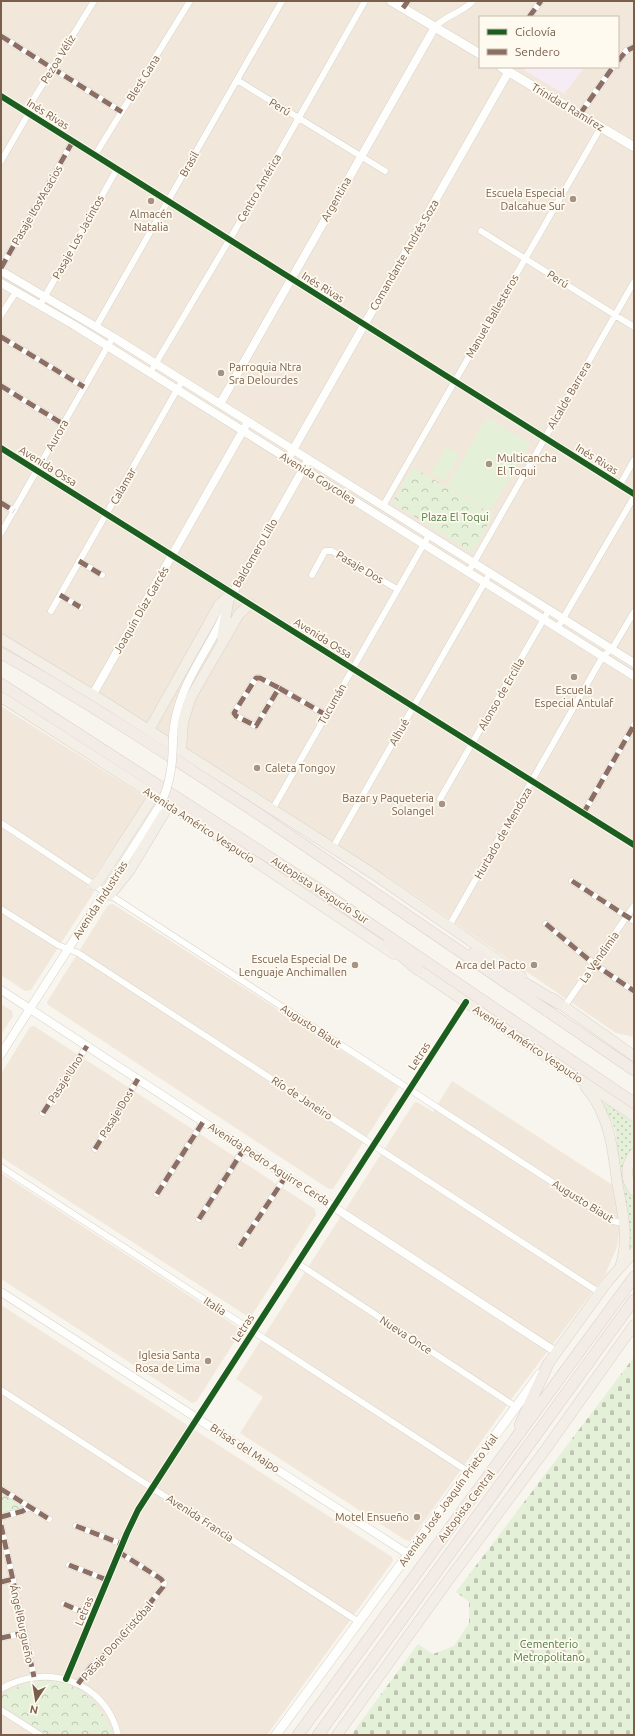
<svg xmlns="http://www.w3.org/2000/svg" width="635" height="1736" font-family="Ubuntu,sans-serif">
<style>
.residential{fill:#f1e8db;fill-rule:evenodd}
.education{fill:#f6ecf5}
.grass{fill:url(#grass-dots)}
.cemetery{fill:url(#cemetery-stones)}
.park{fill:url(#park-crowns)}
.pitch{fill:#e4f0d8}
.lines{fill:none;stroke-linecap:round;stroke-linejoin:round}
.minor-casing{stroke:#d8d2cb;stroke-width:7}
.tertiary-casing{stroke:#d8d2cb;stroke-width:9}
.secondary-casing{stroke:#d8d2cb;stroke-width:10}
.primary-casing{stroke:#dad1ca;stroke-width:11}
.motorway-casing{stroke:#dad1ca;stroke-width:12}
.minor{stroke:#fefefc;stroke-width:6}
.tertiary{stroke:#fefefc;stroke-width:8}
.secondary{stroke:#fefefc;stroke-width:9}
.primary{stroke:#f3efe6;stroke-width:10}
.motorway{stroke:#f2ebe6;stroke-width:11}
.tertiary-bridge-casing{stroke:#d8d2cb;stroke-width:9;stroke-linecap:butt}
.tertiary-bridge{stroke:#fefefc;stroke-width:8}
.quiet{stroke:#8d6e63;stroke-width:5;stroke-dasharray:10 5;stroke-linecap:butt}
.cycleway-casing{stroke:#fffaf0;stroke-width:8}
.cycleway{stroke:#1b5e20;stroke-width:6}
.poi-dot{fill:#a59384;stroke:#fffaf0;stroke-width:1.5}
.labels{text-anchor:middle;stroke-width:3.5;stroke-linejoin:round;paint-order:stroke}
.street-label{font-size:11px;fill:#795e4b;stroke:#fffaf0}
.poi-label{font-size:11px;fill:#795e4b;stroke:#fffaf0;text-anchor:end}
.park-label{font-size:11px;fill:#4d7a40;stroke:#fffaf0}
</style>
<defs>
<pattern id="grass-dots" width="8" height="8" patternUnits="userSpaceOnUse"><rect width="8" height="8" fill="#e4f0d8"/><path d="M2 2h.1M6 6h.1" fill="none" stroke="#bec6b1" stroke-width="1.8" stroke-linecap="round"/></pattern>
<pattern id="cemetery-stones" width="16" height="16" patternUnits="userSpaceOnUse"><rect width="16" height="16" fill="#e4f0d8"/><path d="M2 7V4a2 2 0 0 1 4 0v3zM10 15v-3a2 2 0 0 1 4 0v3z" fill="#bec6b1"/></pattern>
<pattern id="park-crowns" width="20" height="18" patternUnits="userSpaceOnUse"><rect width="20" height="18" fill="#e4f0d8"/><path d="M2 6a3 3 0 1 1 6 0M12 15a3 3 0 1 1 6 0" fill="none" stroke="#bec6b1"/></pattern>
</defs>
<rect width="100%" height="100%" fill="#f8f5ee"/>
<path class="residential" d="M1 1H634V1037L616 1033 388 877 84 683 1 636ZM480 17H618V67H480Z
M1 706 147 798 87 887 94 892 31 990 25 991 1 975Z
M113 904 399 1087 333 1189H329L48 1005 47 1002 108 905Z
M1 1004 12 1011 13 1016 1 1035Z
M34 1026 315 1209 316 1215 250 1318 1 1157V1074L30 1027Z
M452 1081 614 1186 620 1226 617 1247 605 1275 510 1401 410 1541 405 1540 240 1433 263 1397 236 1379 414 1103 417 1102 433 1112Z
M1 1173 242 1330 196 1402 192 1403 1 1279Z
M1 1305 392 1557 393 1561 267 1735H1Z"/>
<path class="education" d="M527 67H585L564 94 524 70Z"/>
<path class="grass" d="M602 1101 634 1122V1147L626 1160 634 1196V1248L628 1254 629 1229 615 1129Z"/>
<path class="cemetery" d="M634 1357V1735H351L418 1644 433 1654 454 1646 469 1623V1602L456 1592Z"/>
<path class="park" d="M413 467 493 515 472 552 392 503Z
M1 1492 20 1504 19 1511 1 1515Z
M51 1680C82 1685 103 1705 112 1735H48L1 1705V1696C16 1686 32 1680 51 1680Z"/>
<path class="pitch" d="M487 418 530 443 490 511 447 486Z
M446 447 459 455 444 481 431 473Z"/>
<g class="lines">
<g class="minor-casing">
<path id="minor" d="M403 8 408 1
M529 17 541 1
M435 27C446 15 462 13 473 1
M1 36 122 112
M618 61 626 51 634 47
M237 80 385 171
M1 96 634 494
M580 114 613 67
M95 155 190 1
M1 161 26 118 28 108 94 1
M481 231 634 327
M1 268 73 141
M40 305 117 169
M1 315 16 292
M96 327 282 1
M1 337 84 387
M150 373 234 232 365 1
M1 386 63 424
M1 448 172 555
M620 485 634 460
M1 503 14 511
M383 506 601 127
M1 533 113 337
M79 561 102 575
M469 571 634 282
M312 575 325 551H332L397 589
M232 593 634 845
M60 595 80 607
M51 611 182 381
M558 627 634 497
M256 678H260L279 688 256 726 236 716 234 713Z
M279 688 326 715
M440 799 549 610
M272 810 429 535
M583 814 634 725
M1 823 105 892
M332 849 490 573
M572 881 634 921
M110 895 606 1217 612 1221 624 1223
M1 909 58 945 78 953 600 1293
M546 924 594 964 634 991
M449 926 603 656 612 649 634 612
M564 1007 634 906
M43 1113 87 1046
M95 1149 138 1079
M1 1167 469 1472
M157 1194 203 1122
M199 1219 244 1149
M240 1246 286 1176
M297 1263 516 1407
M1 1390 359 1622
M1 1489 49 1519
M1 1517 23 1511 29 1507
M1 1525 34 1677
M76 1526 122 1544
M69 1565 107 1580
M1 1582 13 1579
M64 1604 92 1616
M1 1638 24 1633
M66 1679 127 1533 138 1510 466 1002
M78 1684 91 1667 115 1646 163 1587 164 1583 161 1579 119 1552
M1 1689C46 1662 106 1681 118 1735
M1 1710 40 1735"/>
</g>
<g class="tertiary-casing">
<path id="tertiary" d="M1 271 113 337 634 663
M1 283 74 325 634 676
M220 404 435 27
M290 455 509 71
M172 555 232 593
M230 598 306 464
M93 694 245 427
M173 736C176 688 205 657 224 615
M1 990 556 1352
M1 1054 159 807
M1 1292 408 1554"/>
</g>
<g class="secondary-casing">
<path id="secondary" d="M391 1 480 54
M501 67 634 147
M276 1735 540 1374"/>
</g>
<g class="primary-casing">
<path id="primary" d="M222 638 228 603
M1 639 108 704 372 873 521 976
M1 697 211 832 394 954
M149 730 219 605 232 593
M181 751 183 722 191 697 239 614 250 604
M94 885 100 879 154 795
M110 895 130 870 169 805
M411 965 634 1116
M552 998 634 1056
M586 1088C593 1096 599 1106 603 1116 612 1137 614 1160 617 1182 622 1210 630 1239 620 1267
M634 1154C625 1166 625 1179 634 1191
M548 1364 608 1281 634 1252
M337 1735 447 1582 543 1453 634 1325"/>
</g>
<g class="motorway-casing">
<path id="motorway" d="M1 653C93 705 181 763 269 821 391 903 512 987 634 1070
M1 684 320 890 634 1103
M388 944 418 970
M474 953 558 1003
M520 1425 548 1364
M298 1735 634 1277
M318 1735 634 1300"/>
</g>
<use href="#minor" class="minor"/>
<use href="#tertiary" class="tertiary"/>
<use href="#secondary" class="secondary"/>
<use href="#primary" class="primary"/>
<use href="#motorway" class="motorway"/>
<g class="tertiary-bridge-casing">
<path id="tertiary-bridge" d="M159 807C171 784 173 762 173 736"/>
</g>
<use href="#tertiary-bridge" class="tertiary-bridge"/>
<path class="quiet" d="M403 8 408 1
M529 17 541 1
M1 36 122 112
M618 61 626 51 634 47
M580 114 613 67
M1 268 73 141
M1 337 84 387
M1 386 63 424
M1 503 14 511
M79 561 102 575
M60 595 80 607
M256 678H260L279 688 256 726 236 716 234 713Z
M279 688 326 715
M583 814 634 725
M572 881 634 921
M546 924 594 964 634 991
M43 1113 87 1046
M95 1149 138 1079
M157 1194 203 1122
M199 1219 244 1149
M240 1246 286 1176
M1 1489 49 1519
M1 1517 23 1511 29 1507
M1 1525 34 1677
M76 1526 122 1544
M69 1565 107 1580
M1 1582 13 1579
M64 1604 92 1616
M1 1638 24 1633
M78 1684 91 1667 115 1646 163 1587 164 1583 161 1579 119 1552"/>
<g class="cycleway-casing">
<path id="cycleway" d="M1 96 634 494
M1 448 634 845
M66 1679 127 1533 138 1510 466 1002"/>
</g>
<use href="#cycleway" class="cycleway"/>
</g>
<g class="poi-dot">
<circle cx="573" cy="199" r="4"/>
<circle cx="151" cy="201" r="4"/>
<circle cx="221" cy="373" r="4"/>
<circle cx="489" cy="464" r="4"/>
<circle cx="574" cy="677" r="4"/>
<circle cx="257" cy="768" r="4"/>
<circle cx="442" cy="804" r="4"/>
<circle cx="355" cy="965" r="4"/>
<circle cx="534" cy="965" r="4"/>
<circle cx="208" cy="1361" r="4"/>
<circle cx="417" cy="1517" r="4"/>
</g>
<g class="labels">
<g class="street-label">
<text transform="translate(58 59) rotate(-58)" y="4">Pezoa Véliz</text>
<text transform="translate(143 78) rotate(-58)" y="4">Blest Gana</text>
<text transform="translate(280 107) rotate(31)" y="4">Perú</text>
<text transform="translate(568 107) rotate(31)" y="4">Trinidad Ramírez</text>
<text transform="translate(48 114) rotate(32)" y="4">Inés Rivas</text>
<text transform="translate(189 164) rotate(-60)" y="4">Brasil</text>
<text transform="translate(259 188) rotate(-60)" y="4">Centro América</text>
<text transform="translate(336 199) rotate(-60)" y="4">Argentina</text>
<text transform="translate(37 205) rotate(-60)" y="4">Pasaje Los Acacios</text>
<text transform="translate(78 237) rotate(-61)" y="4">Pasaje Los Jacintos</text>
<text transform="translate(404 255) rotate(-60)" y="4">Comandante Andrés Soza</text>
<text transform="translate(558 279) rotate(32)" y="4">Perú</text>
<text transform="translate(323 287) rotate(32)" y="4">Inés Rivas</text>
<text transform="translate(492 316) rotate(-60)" y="4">Manuel Ballesteros</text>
<text transform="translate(569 395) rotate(-60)" y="4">Alcalde Barrera</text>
<text transform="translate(57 435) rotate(-60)" y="4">Aurora</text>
<text transform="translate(597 459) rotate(32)" y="4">Inés Rivas</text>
<text transform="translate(48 466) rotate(32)" y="4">Avenida Ossa</text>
<text transform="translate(318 478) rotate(32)" y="4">Avenida Goycolea</text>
<text transform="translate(123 486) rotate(-60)" y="4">Calamar</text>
<text transform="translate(255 553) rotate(-60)" y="4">Baldomero Lillo</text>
<text transform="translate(360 567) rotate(31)" y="4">Pasaje Dos</text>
<text transform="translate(141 610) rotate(-60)" y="4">Joaquín Díaz Garcés</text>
<text transform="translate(323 638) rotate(32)" y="4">Avenida Ossa</text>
<text transform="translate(501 694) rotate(-60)" y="4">Alonso de Ercilla</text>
<text transform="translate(332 704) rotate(-60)" y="4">Tucumán</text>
<text transform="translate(399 732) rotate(-60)" y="4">Alhué</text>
<text transform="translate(199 825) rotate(33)" y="4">Avenida Américo Vespucio</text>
<text transform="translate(503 833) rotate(-60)" y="4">Hurtado de Mendoza</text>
<text transform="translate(320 890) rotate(33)" y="4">Autopista Vespucio Sur</text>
<text transform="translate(100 900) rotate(-57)" y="4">Avenida Industrias</text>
<text transform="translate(599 957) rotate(-55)" y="4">La Vendimia</text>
<text transform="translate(311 1026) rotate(33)" y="4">Augusto Biaut</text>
<text transform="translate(528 1044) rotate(34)" y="4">Avenida Américo Vespucio</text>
<text transform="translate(419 1056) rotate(-57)" y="4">Letras</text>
<text transform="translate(65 1079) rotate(-57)" y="4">Pasaje Uno</text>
<text transform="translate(302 1098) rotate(33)" y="4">Río de Janeiro</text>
<text transform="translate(116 1114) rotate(-58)" y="4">Pasaje Dos</text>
<text transform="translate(269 1164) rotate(33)" y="4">Avenida Pedro Aguirre Cerda</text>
<text transform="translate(583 1201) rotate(32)" y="4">Augusto Biaut</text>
<text transform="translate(215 1306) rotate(33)" y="4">Italia</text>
<text transform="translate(243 1328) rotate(-57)" y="4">Letras</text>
<text transform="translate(406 1335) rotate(33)" y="4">Nueva Once</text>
<text transform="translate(245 1448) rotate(33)" y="4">Brisas del Maipo</text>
<text transform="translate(448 1500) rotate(-54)" y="4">Avenida José Joaquín Prieto Vial</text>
<text transform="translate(466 1506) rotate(-53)" y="4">Autopista Central</text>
<text transform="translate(200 1518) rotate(33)" y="4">Avenida Francia</text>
<text transform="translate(84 1611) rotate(-67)" y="4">Letras</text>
<text transform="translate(22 1624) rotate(78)" y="4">Ángel Burgueño</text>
<text transform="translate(117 1641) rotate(-48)" y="4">Pasaje Don Cristóbal</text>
</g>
<g class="poi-label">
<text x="565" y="197">Escuela Especial<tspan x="565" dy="13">Dalcahue Sur</tspan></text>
<text x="151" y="218" text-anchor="middle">Almacén<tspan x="151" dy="13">Natalia</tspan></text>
<text x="229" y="371" text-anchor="start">Parroquia Ntra<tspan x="229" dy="13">Sra Delourdes</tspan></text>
<text x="497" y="462" text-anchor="start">Multicancha<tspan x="497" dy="13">El Toqui</tspan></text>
<text x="574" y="694" text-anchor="middle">Escuela<tspan x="574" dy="13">Especial Antulaf</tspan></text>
<text x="265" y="772" text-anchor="start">Caleta Tongoy</text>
<text x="434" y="802">Bazar y Paqueteria<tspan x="434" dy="13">Solangel</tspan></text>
<text x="347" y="963">Escuela Especial De<tspan x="347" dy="13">Lenguaje Anchimallen</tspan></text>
<text x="526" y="969">Arca del Pacto</text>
<text x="200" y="1359">Iglesia Santa<tspan x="200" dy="13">Rosa de Lima</tspan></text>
<text x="409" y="1521">Motel Ensueño</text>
</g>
<g class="park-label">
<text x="455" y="521">Plaza El Toqui</text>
<text x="549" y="1648">Cementerio<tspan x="549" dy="13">Metropolitano</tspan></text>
</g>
</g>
<rect width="635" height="1736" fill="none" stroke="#795e4b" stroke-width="4"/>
<rect x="479" y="16" width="140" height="52" fill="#fffaf0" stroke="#c9bcae"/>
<rect x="487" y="29" width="20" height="6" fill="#1b5e20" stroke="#c9bcae"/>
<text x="515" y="36" font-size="12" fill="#795e4b">Ciclovía</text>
<rect x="487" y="49" width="20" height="6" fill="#8d6e63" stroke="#c9bcae"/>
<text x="515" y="56" font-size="12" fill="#795e4b">Sendero</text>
<g transform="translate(36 1700) rotate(192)" stroke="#fffaf0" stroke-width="3" paint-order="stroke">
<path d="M0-3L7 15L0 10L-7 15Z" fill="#795e4b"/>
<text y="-6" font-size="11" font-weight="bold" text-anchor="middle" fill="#795e4b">N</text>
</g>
</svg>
